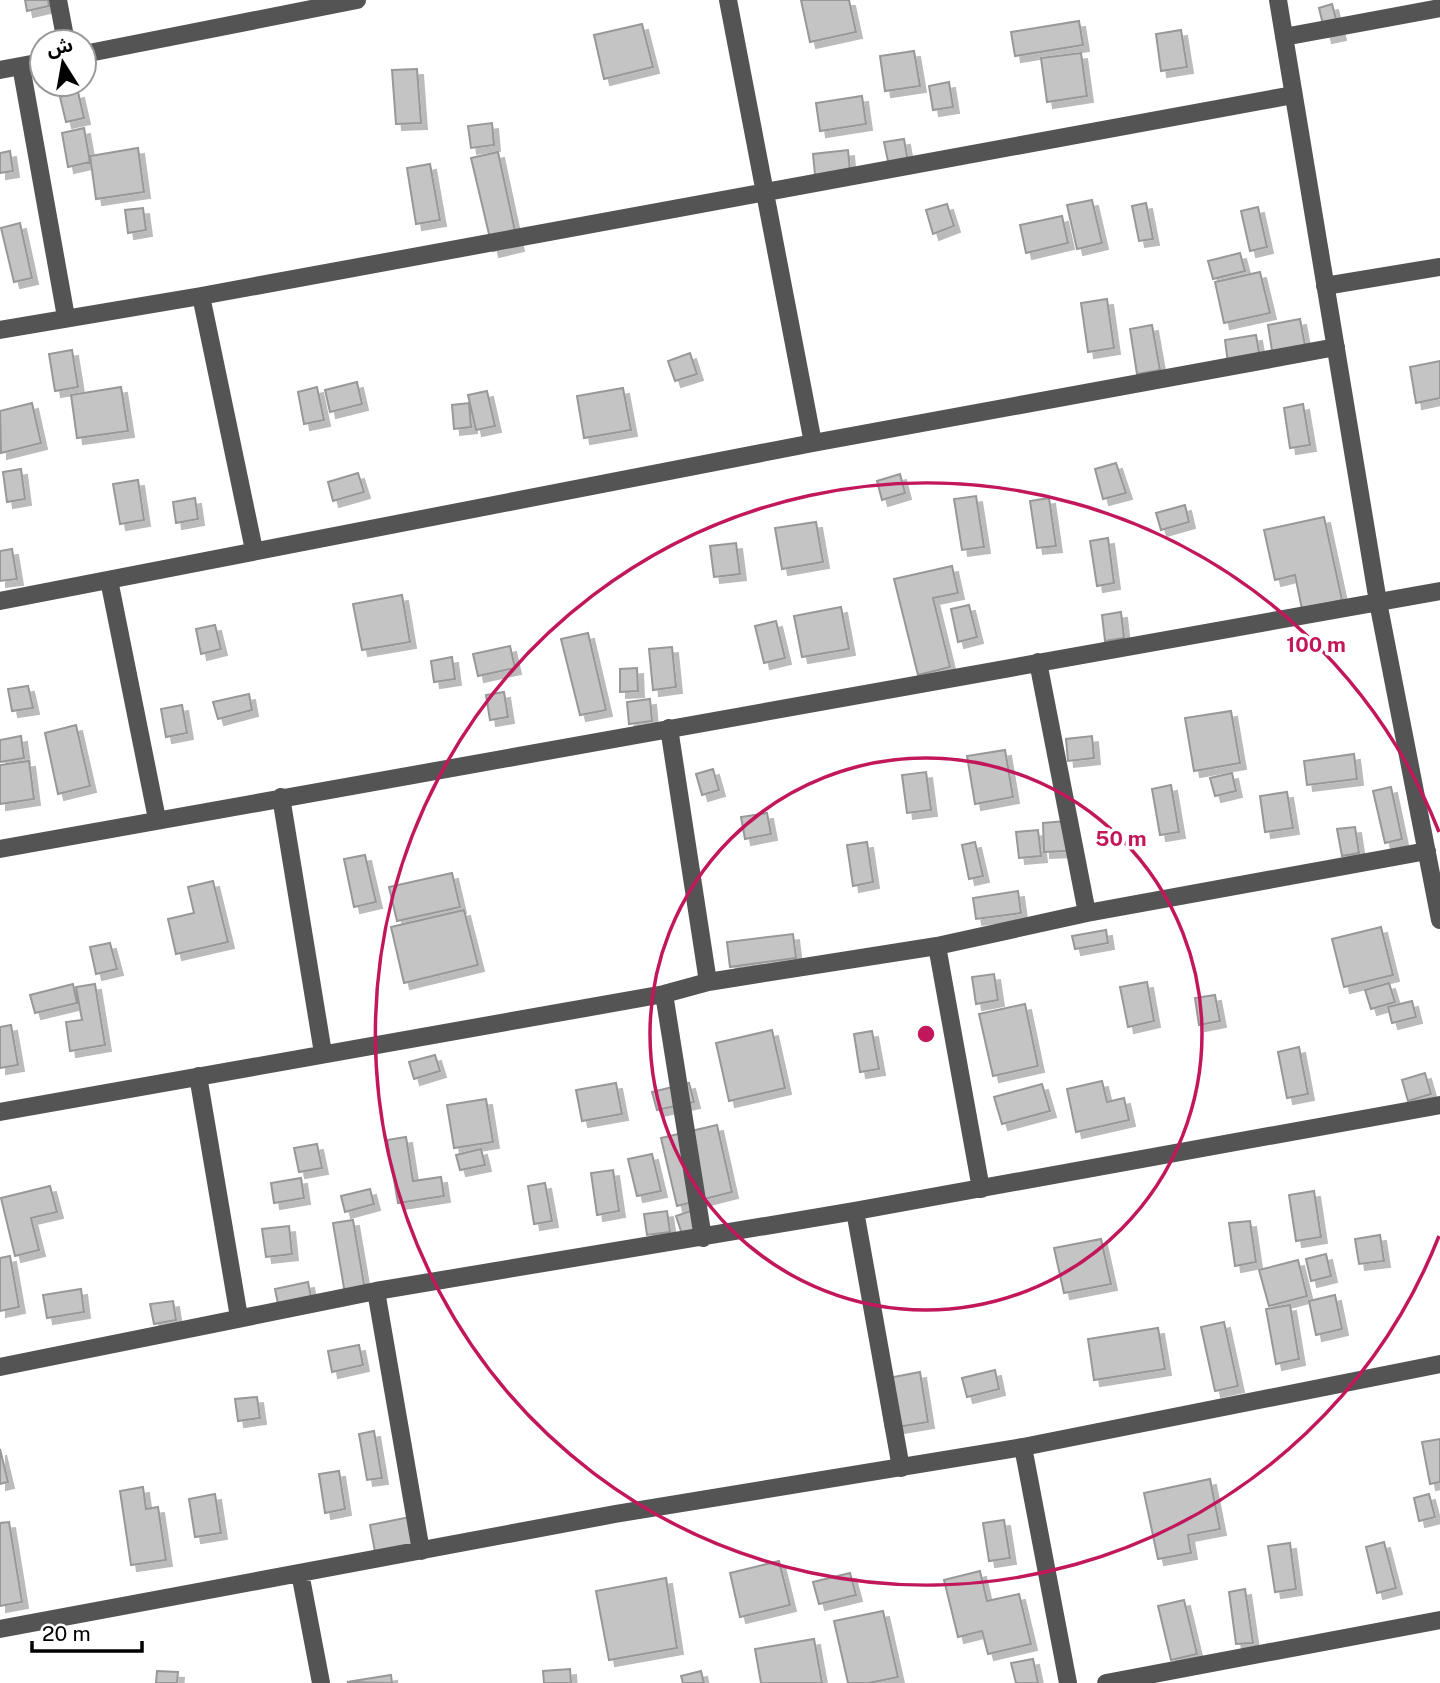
<svg xmlns="http://www.w3.org/2000/svg" width="1440" height="1683" font-family="'Public Sans','Noto Sans Arabic',sans-serif">
<style>
.building{fill:#c4c4c4;stroke:#989898;stroke-width:2;filter:url(#shadow)}
.lines{fill:none;stroke-linecap:round;stroke-linejoin:round}
.minor{stroke:#545454;stroke-width:18}
.ring{fill:none;stroke:#c2185b;stroke-width:3.5}
.centre{fill:#c2185b;stroke:#fff;stroke-width:3.5}
.ring-label{font-size:21px;text-anchor:middle;font-weight:bold;fill:#c2185b;stroke:#fff;stroke-width:7;stroke-linejoin:round;paint-order:stroke}
</style>
<defs>
<filter id="shadow"><feDropShadow dx="6" dy="6" stdDeviation="0" flood-color="#0004"/></filter>
</defs>
<rect width="100%" height="100%" fill="#fff"/>
<path class="building" d="M25 0H48L49 6 27 11Z
M801 0H849L856 32 810 42Z
M1332 4 1340 34 1326 37 1319 8Z
M1079 21 1083 45 1015 56 1011 32Z
M642 24 653 67 604 79 594 35Z
M1181 30 1187 67 1161 71 1156 34Z
M914 51 920 86 885 91 880 56Z
M1081 53 1087 96 1047 102 1041 58Z
M417 69 421 123 396 124 392 70Z
M949 82 953 107 933 110 929 86Z
M78 92 84 118 66 122 60 97Z
M862 96 866 124 820 131 816 103Z
M492 123 494 145 471 148 468 126Z
M84 128 90 162 68 167 62 133Z
M904 139 908 162 889 166 884 142Z
M138 148 144 192 96 199 90 156Z
M848 150 850 171 815 175 813 154Z
M10 151 13 171 0 173V153Z
M498 152 518 245 493 251 471 158Z
M430 164 440 220 416 224 407 168Z
M1092 200 1102 243 1077 249 1067 205Z
M1146 203 1153 239 1139 241 1132 206Z
M947 204 954 226 933 234 926 210Z
M1258 207 1267 247 1250 251 1241 211Z
M143 208 146 230 128 233 125 210Z
M1062 216 1068 243 1026 253 1020 225Z
M20 223 32 278 14 282 1 228Z
M1240 253 1245 271 1213 279 1208 261Z
M1260 272 1270 313 1224 323 1215 282Z
M1107 299 1114 348 1088 352 1081 303Z
M1300 319 1306 351 1273 357 1268 325Z
M1152 325 1160 370 1137 374 1130 329Z
M1256 335 1260 358 1228 363 1225 340Z
M72 350 78 387 55 391 49 354Z
M690 353 697 374 675 381 668 361Z
M1440 361V398L1416 403 1410 367Z
M357 382 362 404 330 412 325 390Z
M121 387 128 431 77 438 71 395Z
M317 387 324 420 304 424 298 392Z
M623 388 631 430 584 438 577 396Z
M487 391 495 426 476 430 468 395Z
M32 403 41 443 1 453 0 411Z
M469 403 471 427 454 429 452 405Z
M1303 404 1310 445 1290 448 1284 408Z
M1116 463 1126 493 1103 499 1095 469Z
M21 469 25 499 7 502 3 472Z
M358 473 364 492 333 501 328 482Z
M900 474 905 493 882 500 877 481Z
M138 480 144 520 120 524 113 484Z
M976 496 984 547 962 550 954 499Z
M195 498 198 519 176 523 173 502Z
M1049 498 1056 546 1037 548 1030 501Z
M1185 505 1189 522 1161 530 1156 513Z
M1324 517 1342 600 1302 609 1295 575 1275 580 1264 530Z
M816 522 823 562 782 569 775 528Z
M1108 538 1114 583 1097 586 1090 541Z
M736 543 740 574 714 577 710 546Z
M12 549 17 579 0 581V551Z
M952 566 958 593 933 598 950 667 918 675 894 579Z
M402 595 410 642 362 650 353 604Z
M969 605 977 637 958 642 951 609Z
M841 607 849 649 802 657 794 616Z
M1121 612 1124 638 1105 641 1102 615Z
M776 621 785 658 764 663 755 626Z
M215 625 221 649 201 654 196 629Z
M588 633 606 710 580 715 561 639Z
M510 646 515 668 478 676 473 654Z
M672 647 676 687 653 690 649 649Z
M452 657 455 679 434 682 431 661Z
M637 668 638 691 620 692V669Z
M28 686 33 708 12 711 8 689Z
M504 692 508 717 490 720 486 695Z
M249 694 252 710 218 719 213 702Z
M650 699 652 721 629 724 627 702Z
M182 705 187 733 166 737 161 709Z
M1231 711 1240 763 1194 771 1185 718Z
M76 725 90 786 58 794 45 733Z
M21 736 24 758 0 762V740Z
M1092 736 1094 758 1068 761 1066 739Z
M1005 750 1013 797 975 804 967 756Z
M1354 754 1357 779 1307 785 1304 761Z
M29 761 34 799 0 804V765Z
M713 769 719 790 702 795 696 774Z
M926 772 931 810 907 813 902 775Z
M1232 773 1236 791 1215 796 1210 778Z
M1171 785 1179 832 1160 835 1152 789Z
M1391 787 1402 839 1385 843 1373 791Z
M1287 792 1293 828 1265 832 1260 796Z
M767 813 771 834 745 839 741 817Z
M1066 821 1067 851 1044 852 1043 823Z
M1355 827 1359 853 1342 856 1337 829Z
M1038 830 1041 856 1019 858 1016 832Z
M867 842 873 882 853 886 847 845Z
M975 842 983 876 969 879 962 845Z
M365 855 376 902 354 907 344 859Z
M452 873 460 907 397 921 389 887Z
M213 881 228 942 176 954 168 919 194 913 188 887Z
M1018 891 1021 913 976 919 973 898Z
M464 910 478 965 404 983 391 927Z
M1381 927 1393 975 1344 987 1332 939Z
M1106 930 1108 943 1075 949 1072 936Z
M793 934 796 958 730 967 727 942Z
M110 943 117 969 96 974 90 947Z
M994 974 998 1000 976 1004 972 977Z
M1147 982 1154 1021 1128 1027 1120 987Z
M1389 983 1395 1002 1371 1009 1365 990Z
M73 984 77 1003 35 1013 30 995Z
M95 984 105 1045 70 1051 66 1022 82 1020 76 987Z
M1215 995 1220 1021 1199 1025 1195 998Z
M1412 1001 1416 1017 1392 1023 1388 1007Z
M1025 1004 1038 1066 993 1076 979 1014Z
M11 1025 18 1065 0 1068V1027Z
M772 1030 785 1088 729 1101 716 1043Z
M872 1031 879 1069 860 1072 854 1034Z
M1299 1047 1308 1094 1287 1098 1278 1052Z
M435 1055 440 1071 414 1079 409 1062Z
M1425 1073 1431 1094 1408 1101 1402 1080Z
M1102 1081 1107 1102 1124 1098 1129 1120 1076 1132 1067 1089Z
M616 1083 622 1114 582 1121 576 1090Z
M689 1083 694 1102 657 1110 652 1092Z
M1042 1084 1050 1111 1002 1124 994 1097Z
M486 1099 493 1142 454 1148 447 1105Z
M717 1125 732 1192 677 1206 661 1138Z
M406 1137 413 1181 441 1177 444 1196 398 1203 387 1140Z
M317 1144 322 1168 299 1172 294 1148Z
M481 1149 485 1165 460 1170 456 1155Z
M652 1154 661 1191 637 1196 628 1159Z
M613 1170 619 1211 597 1215 591 1173Z
M301 1178 304 1198 274 1203 271 1183Z
M545 1183 552 1221 534 1224 528 1186Z
M50 1186 57 1212 31 1218 39 1250 15 1256 1 1198Z
M370 1189 374 1204 345 1212 341 1196Z
M1314 1191 1321 1237 1296 1241 1289 1195Z
M696 1209 703 1233 684 1240 676 1216Z
M667 1211 670 1232 647 1235 644 1214Z
M353 1220 365 1290 345 1294 333 1223Z
M1250 1221 1256 1262 1235 1266 1229 1223Z
M289 1226 292 1254 266 1257 262 1229Z
M1380 1235 1384 1261 1359 1264 1355 1239Z
M1101 1239 1111 1284 1064 1293 1054 1248Z
M1326 1254 1331 1276 1311 1281 1306 1259Z
M10 1256 19 1307 0 1311V1258Z
M1298 1260 1307 1296 1269 1306 1259 1270Z
M308 1282 312 1302 279 1309 275 1289Z
M81 1289 84 1312 47 1318 43 1295Z
M1335 1295 1342 1329 1316 1335 1309 1301Z
M173 1301 176 1320 154 1324 150 1304Z
M1290 1305 1299 1359 1276 1364 1266 1309Z
M1224 1322 1238 1386 1215 1391 1201 1327Z
M1158 1328 1165 1369 1094 1380 1088 1339Z
M359 1345 363 1365 332 1372 328 1351Z
M995 1370 999 1389 967 1397 962 1378Z
M920 1372 928 1422 886 1429 878 1380Z
M257 1397 260 1418 238 1421 235 1399Z
M374 1431 382 1478 367 1480 359 1434Z
M1440 1439V1482L1430 1484 1422 1442Z
M0 1449 8 1482 0 1484Z
M339 1471 345 1509 325 1513 319 1474Z
M1210 1479 1220 1529 1188 1535 1191 1553 1158 1559 1144 1493Z
M143 1487 146 1509 158 1507 166 1560 131 1565 120 1491Z
M215 1494 221 1533 195 1537 189 1499Z
M1429 1494 1435 1517 1419 1521 1414 1498Z
M410 1517 416 1550 376 1557 370 1525Z
M1004 1520 1010 1558 989 1561 983 1523Z
M9 1522 22 1602 0 1606V1523Z
M1384 1542 1396 1588 1377 1593 1366 1547Z
M1290 1543 1296 1589 1275 1592 1268 1546Z
M779 1561 790 1605 740 1617 730 1573Z
M980 1571 987 1601 1019 1594 1031 1644 988 1654 982 1631 958 1637 944 1580Z
M850 1573 856 1595 819 1604 813 1582Z
M666 1578 677 1648 609 1660 596 1591Z
M1245 1589 1253 1643 1236 1644 1229 1592Z
M1184 1600 1197 1654 1171 1660 1158 1606Z
M883 1611 898 1677 869 1683H848L834 1621Z
M814 1639 822 1683H761L755 1649Z
M1033 1659 1038 1683H1016L1011 1663Z
M570 1669 571 1683H544L543 1671Z
M157 1671 178 1672 177 1683H156Z
M701 1671 704 1683H683L681 1676Z
M391 1675 392 1683 347 1682Z"/>
<g class="lines">
<path class="minor" d="M58 0 66 42
M728 0 813 443
M1278 0 1378 602 1440 920
M1284 37 1440 8
M84 54 357 0
M21 66 66 317
M0 70 42 62
M1325 286 1440 267
M201 296 254 550
M0 330 201 296 1293 95
M109 580 157 819
M0 601 813 443 1336 347
M1038 662 1087 913
M669 728 708 982
M281 797 323 1053
M0 849 1440 591
M937 946 981 1189
M664 994 703 1238
M198 1076 239 1317
M0 1112 664 994 708 982 937 946 1087 913 1427 851
M855 1211 901 1468
M376 1291 421 1551
M0 1367 376 1291 855 1211 1440 1105
M1023 1447 1068 1683
M300 1573 321 1683
M0 1629 615 1514 1023 1447 1440 1364
M1106 1683 1440 1620"/>
</g>
<g class="ring">
<circle cx="926" cy="1034" r="276"/>
<path d="M1439 1236A551 551 0 1 1 1439 832"/>
</g>
<circle cx="926" cy="1034" r="10" class="centre"/>
<g class="ring-label">
<text x="1316" y="652">100 m</text>
<text x="1121" y="846">50 m</text>
</g>
<g transform="translate(63 63) rotate(349)"><circle r="33" fill="#ffffff" stroke="#999999" stroke-width="2"/>
<path d="M0-5L12 26L0 18L-12 26Z" fill="#000000"/>
<text y="-10" font-size="19" font-weight="bold" text-anchor="middle" fill="#000000">ش</text>
</g>
<path d="M32 1641v10h110v-10" fill="none" stroke="#000000" stroke-width="3.5"/>
<text x="42" y="1641" font-size="21" fill="#000000" stroke="#ffffff" stroke-width="5" paint-order="stroke">20 m</text>
</svg>
